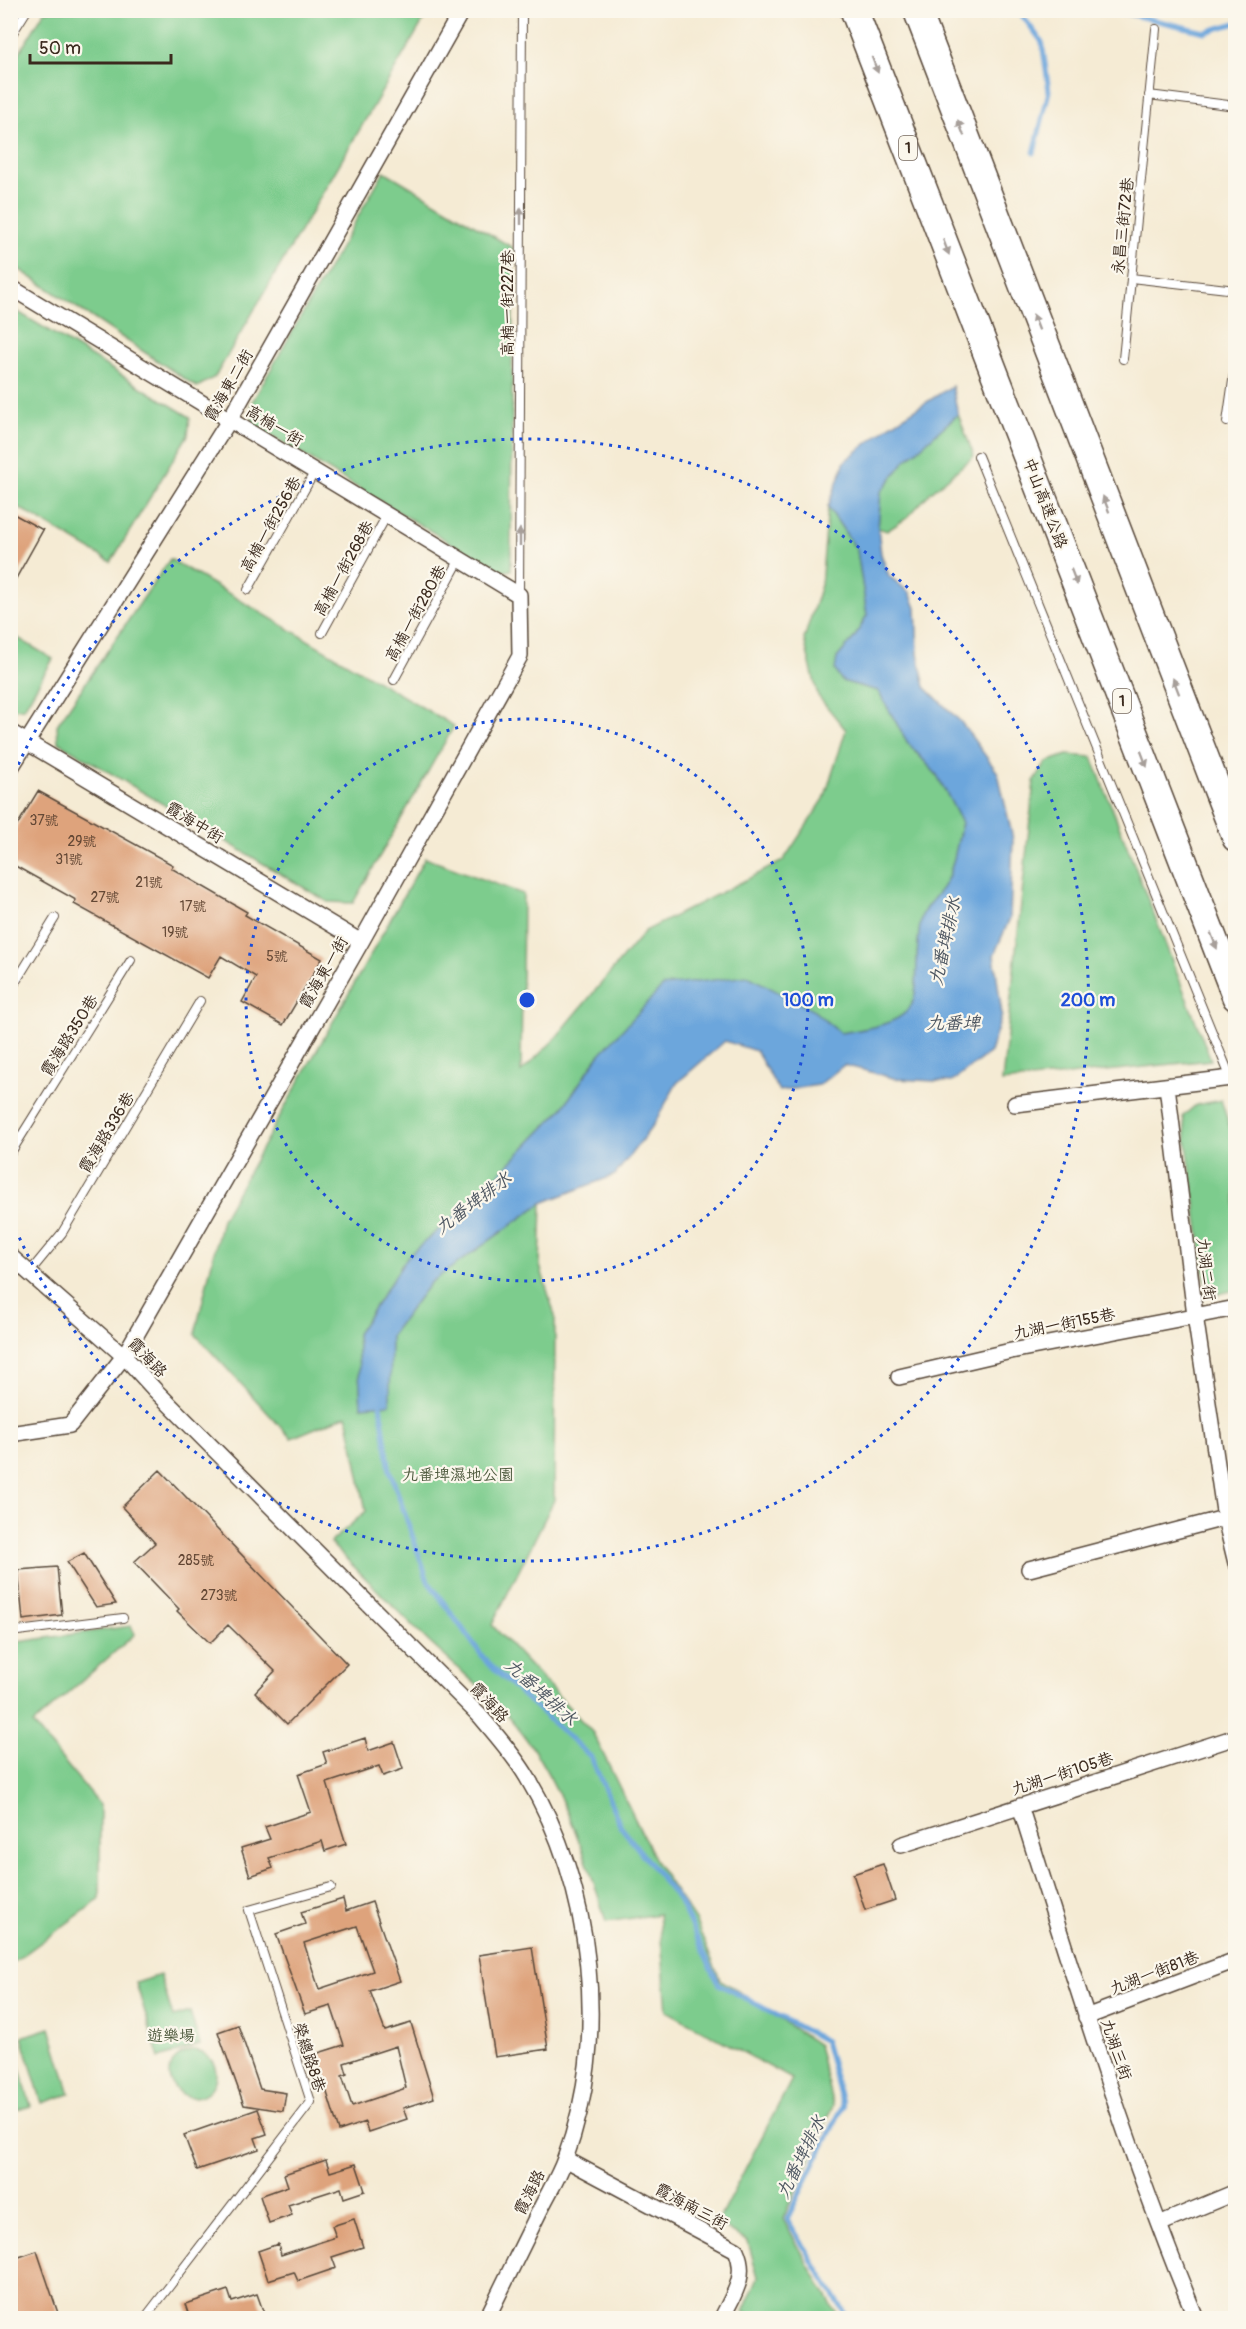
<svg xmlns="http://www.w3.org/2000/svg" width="1246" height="2329" font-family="Pangolin,'LXGW WenKai TC',sans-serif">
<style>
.green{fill:#7dcc8d;stroke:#5c7b56;stroke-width:1.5}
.water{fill:#6ca6dc;stroke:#54687d;stroke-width:1.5}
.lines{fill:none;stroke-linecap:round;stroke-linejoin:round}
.stream{stroke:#6ca6dc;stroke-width:5}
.building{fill:#dea37b;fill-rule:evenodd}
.service-casing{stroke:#574739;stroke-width:10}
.minor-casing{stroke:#574739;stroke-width:18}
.motorway-casing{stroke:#574739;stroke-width:30}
.service{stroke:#fff;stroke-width:8}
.minor{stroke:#fff;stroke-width:15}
.motorway{stroke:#fff;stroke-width:27}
.oneway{fill:#a79f9a}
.ring{fill:none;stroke:#1d4ed8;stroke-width:3;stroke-dasharray:3 6}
.labels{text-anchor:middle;stroke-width:4.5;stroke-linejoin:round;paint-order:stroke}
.number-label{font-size:14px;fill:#644835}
.shield{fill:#fbf7ec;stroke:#75685c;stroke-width:1.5}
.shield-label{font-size:15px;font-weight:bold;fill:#3b2a1e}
.street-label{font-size:16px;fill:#3b2a1e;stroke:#fbf7ec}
.park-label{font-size:16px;fill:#4f5b3f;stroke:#fbf7ec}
.water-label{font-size:18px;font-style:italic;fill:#4c5560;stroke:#fbf7ec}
.centre{fill:#1d4ed8;stroke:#fbf7ec;stroke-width:3}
.ring-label{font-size:18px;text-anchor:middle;font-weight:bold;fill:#1d4ed8;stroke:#fbf7ec;stroke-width:4.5;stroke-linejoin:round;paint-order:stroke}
</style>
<rect width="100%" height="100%" fill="#fbf7ec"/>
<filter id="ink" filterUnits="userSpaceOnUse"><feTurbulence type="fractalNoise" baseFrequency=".0167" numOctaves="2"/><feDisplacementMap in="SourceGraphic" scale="12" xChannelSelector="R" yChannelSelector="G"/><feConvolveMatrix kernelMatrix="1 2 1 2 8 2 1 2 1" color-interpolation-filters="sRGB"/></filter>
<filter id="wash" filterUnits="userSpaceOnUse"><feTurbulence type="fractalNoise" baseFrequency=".008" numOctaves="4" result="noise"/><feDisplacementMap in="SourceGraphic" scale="24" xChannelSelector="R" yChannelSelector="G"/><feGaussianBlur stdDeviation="1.35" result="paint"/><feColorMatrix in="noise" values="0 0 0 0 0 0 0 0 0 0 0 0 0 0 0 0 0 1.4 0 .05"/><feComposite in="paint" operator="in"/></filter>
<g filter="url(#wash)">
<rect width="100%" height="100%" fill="#f5ebd4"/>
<path class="green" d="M45 11H429L215 377 197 387 11 264V66Z
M384 171 513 248 511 570 499 572 253 425 251 404Z
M10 307 190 417 188 435 111 562 11 503Z
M958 414 974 456 930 493 907 518 887 531 878 528 881 492 904 462Z
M828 507 857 550 867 615 854 638 837 658 842 681 878 691 908 743 937 775 962 823C957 842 954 869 944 885 938 896 923 907 921 920 907 996 942 1019 840 1033L814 1011 599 1055 562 1109 476 1198 408 1256 357 1334 361 1406 389 1404 391 1335 430 1283 542 1203 540 1266 555 1316 554 1500 492 1625 593 1733 657 1864 695 1920 720 1979 818 2045 833 2106 783 2219 839 2318H756L743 2312 758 2277 748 2242 717 2223 792 2079 667 2011 659 1914 606 1922C588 1860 567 1801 532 1747 504 1705 466 1676 430 1643 396 1610 364 1576 330 1543L366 1511 347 1415 291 1438 195 1334 222 1219 425 858 523 894 521 1072 553 1041 645 931 783 861 824 799 846 730 818 696 804 639 821 585Z
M170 559 454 726 353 903 328 902 58 742 57 725Z
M11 634 53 659 24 708 11 709Z
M1067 755 1092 757 1211 1060 1002 1082 1034 781 1047 762Z
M1221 1100 1235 1143 1236 1290 1219 1294 1206 1282 1183 1116 1196 1105Z
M131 1626 135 1634 33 1724 100 1805V1899L11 1964V1643Z
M160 1975 173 2017 190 2012 200 2045 159 2058 136 1983Z
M50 2028 70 2094 42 2103 22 2037Z
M11 2040 31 2106 11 2112 10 2040Z
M170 2074a23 23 0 1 1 46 0a23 23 0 1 1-46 0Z"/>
<path class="water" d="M952 386 958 414 904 462 881 492 878 528 881 554 889 576 910 593 916 608 918 654 925 687 961 722 998 773 1013 839 1010 918 994 955 1002 1015 990 1052 952 1082 897 1079 844 1065 819 1085 779 1091 756 1051 725 1041 677 1083 654 1124 615 1175 542 1203 430 1283 391 1335 390 1404 361 1406 357 1334 408 1256 476 1198 562 1109 599 1055 663 986 748 976 814 1011 840 1033C942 1019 907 996 921 919 923 907 938 896 944 885 954 869 957 842 962 823L937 775 908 743 878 691 842 681 835 670 837 658 854 638 867 615 857 550 828 507 845 461 889 426Z"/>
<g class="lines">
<path class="stream" d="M1018 10 1042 42 1049 91 1034 153
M1112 10 1205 32 1236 23
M379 1398 390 1471 428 1581 488 1664 591 1757 621 1827 680 1902 719 1984 825 2041 843 2106 787 2219 848 2318"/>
</g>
<g id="blocks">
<path class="building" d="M10 512 43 530 10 589Z
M38 791 173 865 171 868 247 912 245 915 322 959 283 1025 242 1002 256 977 221 956 208 978 74 904 76 900 10 863V837Z
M160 1470 347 1664 287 1724 255 1692 275 1671 228 1625 210 1643 177 1611 179 1609 134 1562 155 1543 122 1507Z
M84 1553 116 1604 96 1607 67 1562Z
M57 1567 62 1615 23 1620 18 1570Z
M365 1738 368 1751 394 1742 403 1769 383 1776 379 1766 327 1783 346 1844 325 1851 322 1841 269 1858 273 1868 250 1876 241 1848 270 1839 265 1827 311 1812 298 1774 327 1764 323 1752Z
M883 1864 895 1900 865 1910 853 1874Z
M343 1899 346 1911 372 1902 400 1981 370 1991 385 2031 411 2023 434 2098 403 2108 407 2119 368 2132 365 2122 339 2131 315 2054 344 2045 331 2006 305 2014 276 1934 305 1924 301 1912ZM357 1926 373 1971 319 1989 304 1943ZM396 2046 406 2088 352 2106 342 2076 347 2074 344 2063Z
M532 1947 548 2049 495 2057 479 1955Z
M238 2025 260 2089 286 2093 283 2111 244 2105 218 2032Z
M258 2109 267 2134 255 2138 259 2149 197 2170 184 2135Z
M326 2160 330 2172 356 2164 365 2191 344 2198 341 2188 288 2205 292 2215 269 2223 260 2196 288 2186 284 2174Z
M354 2219 363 2247 332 2257 336 2268 298 2281 294 2272 268 2280 258 2251 278 2244 281 2255 336 2237 332 2226Z
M37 2251 60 2319H10V2260Z
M228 2290 232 2302 257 2294 266 2319H191L186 2304Z"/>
</g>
</g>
<g filter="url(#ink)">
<use href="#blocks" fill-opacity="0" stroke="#574739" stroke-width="1.5"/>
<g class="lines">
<g class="service-casing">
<path id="service" d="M10 37 27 10
M1149 95 1236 106
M1131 278 1236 290
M1123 359 1156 29
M1227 422 1236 360
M978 456 1236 1091
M248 590 315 471
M519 595 522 10
M322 633 387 515
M394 680 460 559
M10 991 55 918
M10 1154 131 960
M29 1273 62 1233 200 1001
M10 1632 123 1618
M145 2318 311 2102 249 1910 331 1887"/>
</g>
<g class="minor-casing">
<path id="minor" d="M10 287 519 595 520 656 361 942 124 1356 70 1425 10 1434
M10 732 361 942
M10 769 230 419 462 10
M1167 1086 1195 1315 1225 1518 1236 1563
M1015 1104 1231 1078
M10 1256 124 1356 155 1390 480 1716C497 1736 514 1755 527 1777 593 1886 610 2039 565 2159 559 2176 549 2192 541 2208 523 2245 505 2282 487 2318
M899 1377 1011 1351 1236 1308
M1029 1569 1236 1515
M1020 1806C1074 1978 1127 2152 1196 2318
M901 1845 1236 1737
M1086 2017 1236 1960
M565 2159 736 2250C748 2276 733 2295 722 2318
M1159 2224 1236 2192"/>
</g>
<g class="motorway-casing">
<path id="motorway" d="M854 10 1236 997
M917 10 1236 838"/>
</g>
<use href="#service" class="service"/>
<use href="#minor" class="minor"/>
<use href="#motorway" class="motorway"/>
</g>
<defs><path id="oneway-solid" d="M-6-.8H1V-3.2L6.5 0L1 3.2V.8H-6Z" transform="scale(1.5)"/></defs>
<g class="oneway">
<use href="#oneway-solid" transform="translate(875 65) rotate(69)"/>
<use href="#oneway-solid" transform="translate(961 128) rotate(-111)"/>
<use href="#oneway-solid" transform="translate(521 216) rotate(-90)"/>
<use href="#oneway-solid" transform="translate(946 247) rotate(69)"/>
<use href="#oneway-solid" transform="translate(1036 322) rotate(-111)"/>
<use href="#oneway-solid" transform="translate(1106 504) rotate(-111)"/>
<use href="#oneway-solid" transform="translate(520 537) rotate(-90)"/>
<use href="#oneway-solid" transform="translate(1074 577) rotate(69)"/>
<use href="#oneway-solid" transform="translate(1176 686) rotate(-111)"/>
<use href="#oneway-solid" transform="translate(1144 759) rotate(69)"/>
<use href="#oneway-solid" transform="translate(1214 941) rotate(69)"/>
</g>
</g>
<g class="ring">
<circle cx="527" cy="1000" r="281"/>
<path d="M11 781A561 561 0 1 1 11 1219"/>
</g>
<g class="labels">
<g class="number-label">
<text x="44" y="825">37號</text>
<text x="82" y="846">29號</text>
<text x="69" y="864">31號</text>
<text x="149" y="887">21號</text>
<text x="105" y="902">27號</text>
<text x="193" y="911">17號</text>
<text x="175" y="937">19號</text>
<text x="277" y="961">5號</text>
<text x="196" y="1565">285號</text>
<text x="219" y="1600">273號</text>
</g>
<g class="shield">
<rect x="899" y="136" width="18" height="24" rx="4.5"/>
<rect x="1113" y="689" width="18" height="24" rx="4.5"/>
</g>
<g class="shield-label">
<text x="908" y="153">1</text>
<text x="1122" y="706">1</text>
</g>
<g class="street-label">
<text transform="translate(1122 226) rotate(-84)" y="6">永昌三街72巷</text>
<text transform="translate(507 303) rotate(-90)" y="6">高楠一街227巷</text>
<text transform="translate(228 385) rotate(-60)" y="6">霞海東二街</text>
<text transform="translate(275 425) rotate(31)" y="6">高楠一街</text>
<text transform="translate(1046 503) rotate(69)" y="6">中山高速公路</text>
<text transform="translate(270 524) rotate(-61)" y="6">高楠一街256巷</text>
<text transform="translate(343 568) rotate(-61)" y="6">高楠一街268巷</text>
<text transform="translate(415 613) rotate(-61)" y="6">高楠一街280巷</text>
<text transform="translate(195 822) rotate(31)" y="6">霞海中街</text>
<text transform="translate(323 972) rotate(-60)" y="6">霞海東一街</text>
<text transform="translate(69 1035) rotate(-58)" y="6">霞海路350巷</text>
<text transform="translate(106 1132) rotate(-59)" y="6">霞海路336巷</text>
<text transform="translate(1207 1269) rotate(83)" y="6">九湖二街</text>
<text transform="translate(1064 1323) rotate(-11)" y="6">九湖一街155巷</text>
<text transform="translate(148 1357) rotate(46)" y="6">霞海路</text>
<text transform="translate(490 1702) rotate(47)" y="6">霞海路</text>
<text transform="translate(1062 1773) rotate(-18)" y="6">九湖一街105巷</text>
<text transform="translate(1154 1972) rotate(-21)" y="6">九湖一街81巷</text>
<text transform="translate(1117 2049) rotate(71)" y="6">九湖三街</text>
<text transform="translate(310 2057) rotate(72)" y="6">榮總路8巷</text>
<text transform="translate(529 2192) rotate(-64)" y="6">霞海路</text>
<text transform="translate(692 2206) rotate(28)" y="6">霞海南三街</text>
</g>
<g class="park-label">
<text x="458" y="1480">九番埤濕地公園</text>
<text x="171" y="2041">遊樂場</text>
</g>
<g class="water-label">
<text transform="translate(945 941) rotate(-78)" y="6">九番埤排水</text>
<text x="953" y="1029">九番埤</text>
<text transform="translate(473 1203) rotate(-37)" y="6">九番埤排水</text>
<text transform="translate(541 1692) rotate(42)" y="6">九番埤排水</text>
<text transform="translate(801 2157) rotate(-64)" y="6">九番埤排水</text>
</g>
</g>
<circle cx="527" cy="1000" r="9" class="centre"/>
<g class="ring-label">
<text x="808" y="1006">100 m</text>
<text x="1088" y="1006">200 m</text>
</g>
<rect width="1246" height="2329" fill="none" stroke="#fbf7ec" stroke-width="36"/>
<path d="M30 54v9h141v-9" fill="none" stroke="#3b2a1e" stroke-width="3"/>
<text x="39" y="54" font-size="18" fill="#3b2a1e" stroke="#fbf7ec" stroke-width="4.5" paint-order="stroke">50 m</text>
</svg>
